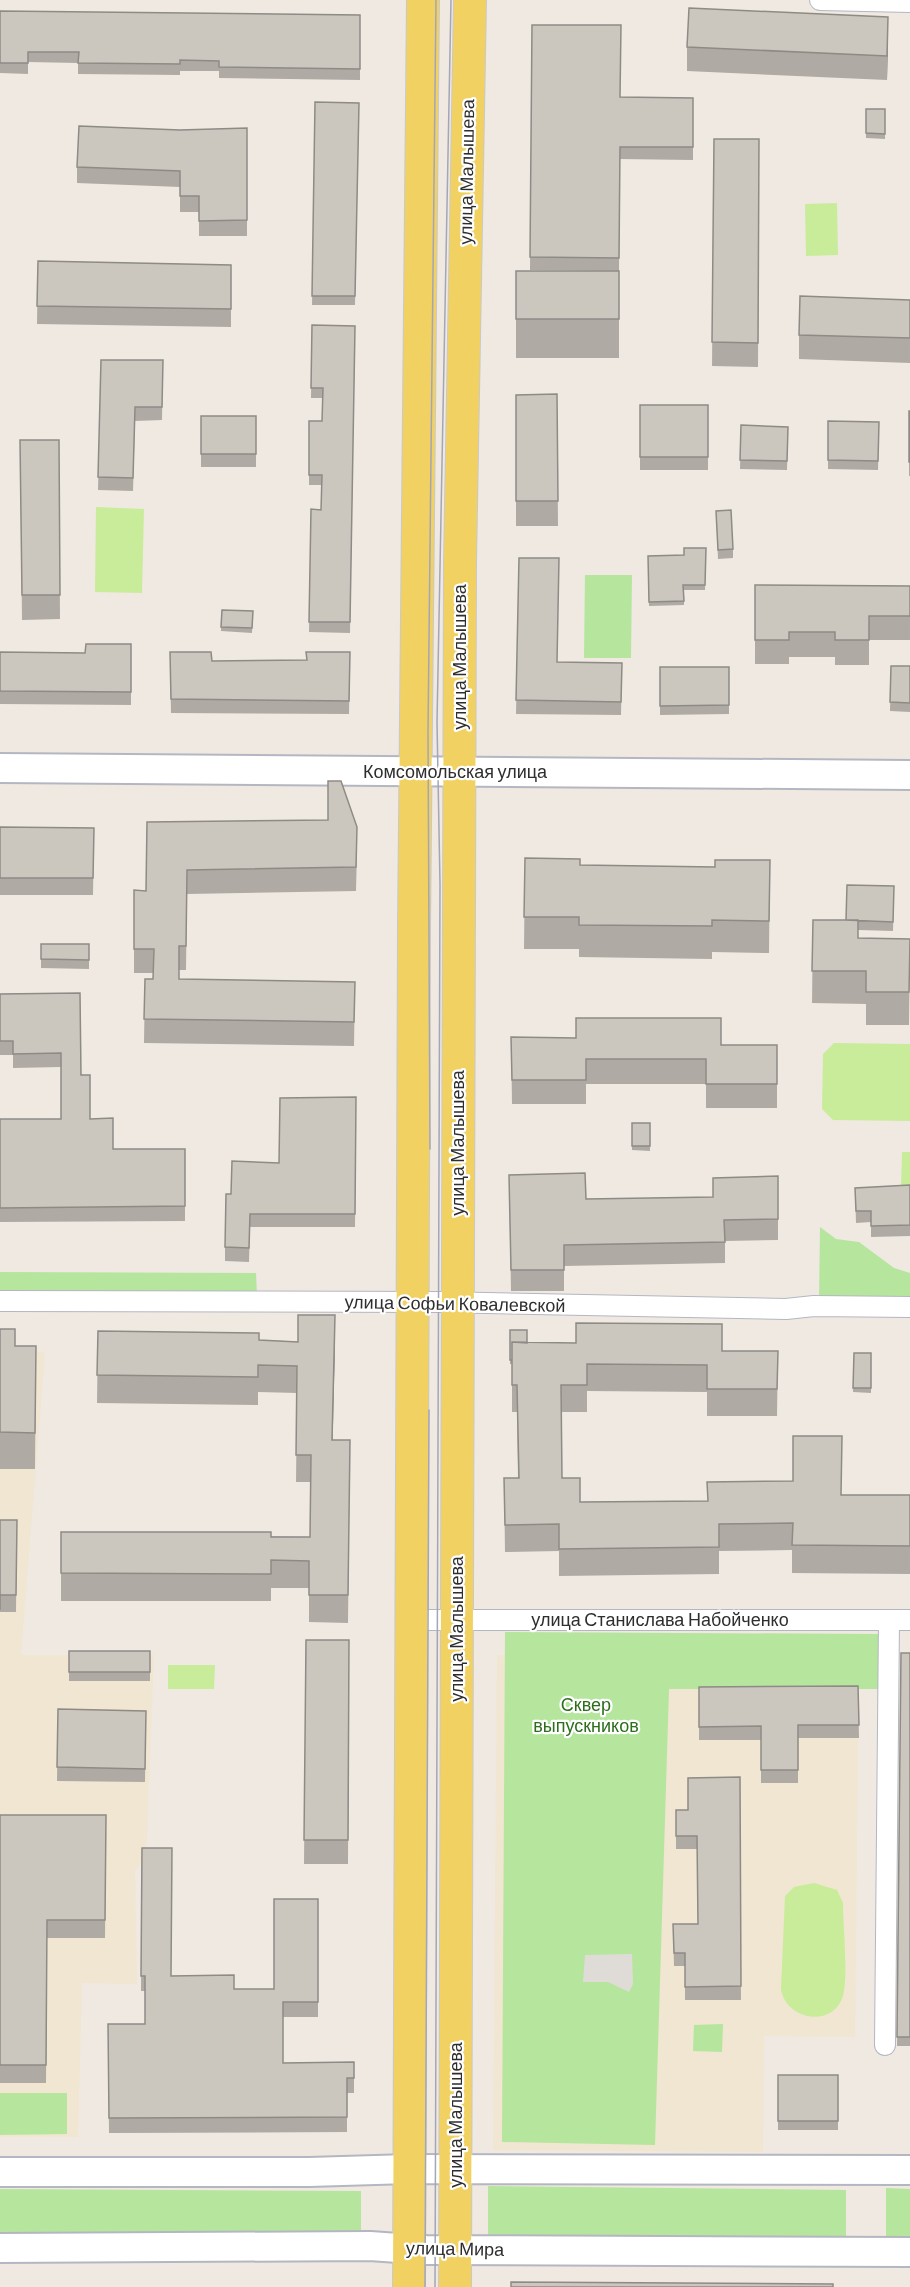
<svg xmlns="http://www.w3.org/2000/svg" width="910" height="2287" font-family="Barlow,sans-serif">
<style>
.education{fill:#f0e6d1}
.green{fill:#b6e59e}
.pitch{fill:#c9ec9a}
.plaza{fill:#dfdcd8}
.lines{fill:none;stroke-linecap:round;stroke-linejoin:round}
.street-casing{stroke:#b4b7c1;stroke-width:22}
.secondary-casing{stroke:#b4b7c1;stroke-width:32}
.primary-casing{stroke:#c9c9c9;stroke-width:34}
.street{stroke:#fff;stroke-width:20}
.secondary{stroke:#fff;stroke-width:28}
.primary{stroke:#f2d163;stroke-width:32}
.tram{stroke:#a3a6b8;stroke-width:1.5}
.wall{fill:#afaba4}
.shaded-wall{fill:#8e8b86}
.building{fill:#cbc7bf;stroke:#8e8b86;stroke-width:1.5}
.labels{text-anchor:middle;stroke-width:4.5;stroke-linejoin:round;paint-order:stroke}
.street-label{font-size:18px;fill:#2e2e2e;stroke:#fff}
.park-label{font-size:18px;fill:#2c6e1b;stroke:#fff}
</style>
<rect width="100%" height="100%" fill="#efe9e1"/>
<path class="education" d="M0 1350 45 1352 21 1655H154L146 1857 135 1871 137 1984 82 1983 78 2137H0Z
M497 1655 859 1658 855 2037 764 2036 763 2152 493 2150Z"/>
<path class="green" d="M585 575H632L631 658H584Z
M820 1227 836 1239 859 1242 894 1268 910 1273V1301L819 1302Z
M0 1272 256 1273 257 1295 0 1294Z
M505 1632 879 1634 881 1689H669L655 2145 502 2142Z
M723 2024 722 2052 693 2051 694 2025Z
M0 2093H67V2134L0 2135Z
M488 2186 846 2190V2242L488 2240Z
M886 2188 910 2189V2247H886Z
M0 2189 361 2191V2235H0Z"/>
<path class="pitch" d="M837 203 838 255 806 256 805 204Z
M96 507 144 509 142 593 95 592Z
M834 1043 910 1044V1121L833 1120 822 1109 823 1054Z
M902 1152H910V1187H901Z
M168 1665H215L214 1689H168Z
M814 1883 837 1890 843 1903C843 1925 849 1981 842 1999 829 2029 785 2018 781 1989L785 1896 794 1887Z"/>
<path class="plaza" d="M632 1954 633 1984 629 1992 608 1982H583L585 1955Z"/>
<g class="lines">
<g class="street-casing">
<path id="street" d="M820 0 910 2
M0 1301 439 1302 786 1309 814 1306 910 1307
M411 1620H910
M885 2045 889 1620"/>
</g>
<g class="secondary-casing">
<path id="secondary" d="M0 768 910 775
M0 2172H309L409 2169 910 2170
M0 2248 370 2246 426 2250 910 2252"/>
</g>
<g class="primary-casing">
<path id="primary" d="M409 2287 414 927 423 0
M455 2287 460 563 470 0"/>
</g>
<use href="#street" class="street"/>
<use href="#secondary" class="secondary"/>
<use href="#primary" class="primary"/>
<path class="tram" d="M430 1149 428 731 436 0
M425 2287 429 1410
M435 2287 440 884 437 722 451 0"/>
</g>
<path class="wall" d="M0 11 360 15V80L219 78V71H180V75L78 74V63L28 62V74L0 73Z
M532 25 620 97 693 98V160L620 159 619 271 530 270Z
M888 41 887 80 687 71V47Z
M315 102 359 103 355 305H312Z
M866 109H885V139L866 138Z
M247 128V236H199V212H180V187L77 183V167L180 130Z
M714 139H759L758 367 712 366Z
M38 261 231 265V327L37 324Z
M516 271H619V358H516Z
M910 300V363L799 359V335Z
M312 325 355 326 350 633 309 632 311 509 321 510 322 485H309V421H322L323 398H311Z
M101 360H163L162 420 135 421 133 491 98 490Z
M557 394 558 526H516V395Z
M640 405H708V470H640Z
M909 411H910V476H909Z
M201 416H256V467H201Z
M828 421 879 422 878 470 828 469Z
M741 425 788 427 787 470 740 469Z
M20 440H59L60 619 22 620Z
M716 511 733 549V558L718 559Z
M706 548 705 590H684V605L649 606 648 556 684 555Z
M519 558 557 662 622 663 621 715 516 714Z
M755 585 910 586V640H869V665H835V657H789V664H755Z
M222 610 253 611 252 633 221 631Z
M131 644V705L0 704V652L85 653Z
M170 652 212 661 306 660 350 652 349 714 171 713Z
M891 666H910V712L890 711Z
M660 667H729V714L660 715Z
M147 822 357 851 356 891 187 894 186 970H179V979L355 982 354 1046 144 1043 145 979H153V973H134V949L146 891Z
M0 827 94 828 93 895H0Z
M525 858 580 865 715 867 770 860 769 953 712 952V959L579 957V949H524Z
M894 886 893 931 858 930V938L910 939 909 1025H866V1004L812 1003 813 920H846Z
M41 944H89V969L41 968Z
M80 993 81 1075 90 1119 113 1149H185V1221L0 1222V1119H61V1067L13 1068V1055H0V994Z
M511 1037 721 1045H777V1108H706V1084H586V1104H512Z
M356 1097 355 1227H250L249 1262 225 1261V1247L231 1194 279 1163Z
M632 1123H650V1151L632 1150Z
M509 1175 586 1199 713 1197 778 1176V1240L725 1241V1263L564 1266V1291H511Z
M910 1185V1236L871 1237V1222L856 1223 855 1188Z
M0 1329 15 1346H36L35 1469H0Z
M510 1330 527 1343 722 1351H778L777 1416H707V1392L587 1391V1412H561L562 1478 580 1502 707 1501 842 1495H910V1574L792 1573V1550L719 1551V1574L559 1576V1551L505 1552 504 1478H518L517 1412H512V1364H510Z
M98 1331 259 1340 335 1343 332 1440H350L348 1623 309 1622V1588H271V1601H61V1532L310 1537V1482H296L297 1393 258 1392V1405L97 1403Z
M854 1353H871V1393L853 1392Z
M0 1520H17L16 1612H0V1626Z
M306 1640H349L348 1864H304Z
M69 1651H150V1681H69Z
M901 1653H910V2046H897Z
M858 1686 859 1738H798V1783H761V1740H699V1687Z
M58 1709 146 1711 145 1782 57 1781Z
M740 1777 741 2000H685V1966H674L673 1924H698L697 1849H676V1810H688Z
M0 1815H106L105 1938H47L46 2083H0Z
M142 1848 171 1976 234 1989H274L318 1899V2017H283V2063L354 2062V2093H347V2132L109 2133 108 2024H145V1991H141Z
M778 2075H838V2130H778Z"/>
<path class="shaded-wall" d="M888 17V41L887 80V56Z
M335 1315V1343L332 1467V1440Z"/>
<path class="building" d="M689 8 888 17 887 56 687 47Z
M0 11 360 15V69L219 67V61L180 60V64L78 63 79 52H28V63H0Z
M532 25H621L620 97 693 98V147H620L619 258 530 257Z
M315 102 359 103 355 296H312Z
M866 109H885V134L866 133Z
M79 126 180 130 247 128V220L199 221V196H180V171L77 167Z
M714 139H759L758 343 712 342Z
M38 261 231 265V309L37 306Z
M516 271H619V319H516Z
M800 296 910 300V338L799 335Z
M312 325 355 326 350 622H309L311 509 321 510 322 475H309V421H322L323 388H311Z
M101 360H163L162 407H135L133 478 98 477Z
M557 394 558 501H516V395Z
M640 405H708V457H640Z
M909 411H910V462H909Z
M201 416H256V454H201Z
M828 421 879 422 878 461 828 460Z
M741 425 788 427 787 461 740 460Z
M20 440H59L60 595H22Z
M731 510 733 549 718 550 716 511Z
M684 548H706L705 585H683L684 601 649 602 648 556 684 555Z
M519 558H559L557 662 622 663 621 702 516 700Z
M755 585 910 586V616H869V640H835V632H789V640H755Z
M222 610 253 611 252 628 221 627Z
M86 644H131V692L0 691V652L85 653Z
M170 652H211L212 661 307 660 306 652H350L349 701 171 699Z
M891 666H910V703L890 702Z
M660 667H729V705L660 706Z
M328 781H341L357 827 356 867 187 870 186 946H179V979L355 982 354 1022 144 1019 145 979H153L154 949H134V890L146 891 147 822 328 820Z
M0 827 94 828 93 878H0Z
M525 858 580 859V865L715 867V860H770L769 921 712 920V926L579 925V917H524Z
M847 885 894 886 893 922 846 920Z
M813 920H858V938L910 939 909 992H866V971H812Z
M41 944H89V960L41 959Z
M80 993 81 1075H90V1119L113 1118V1149H185V1206L0 1208V1119H61V1053L13 1054V1041H0V994Z
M576 1018H721V1045H777V1084H706V1059H586V1080H512L511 1037 576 1038Z
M356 1097 355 1214H250L249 1248 225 1247 226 1194H231L232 1161 279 1163 280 1098Z
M632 1123H650V1146H632Z
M585 1173 586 1199 713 1197V1178L778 1176V1219L724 1220 725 1242 564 1245V1270H511L509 1175Z
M910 1185V1225L871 1226V1211H856L855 1188Z
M298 1315H335L332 1440H350L348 1595H309V1561L271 1560V1574L61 1573V1532H271V1537H310L311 1455H296L297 1366 258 1365V1377L97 1375 98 1331 259 1333V1340L298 1342Z
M576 1323 722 1324V1351H778L777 1389H707V1365L587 1364V1385H561L562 1478H580V1502L708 1501 707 1482 793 1481V1436H842L841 1495H910V1546L792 1545 793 1523 719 1524V1547L559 1549V1524L505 1525 504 1478H519L517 1385H512V1342L576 1343Z
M0 1329H15V1346H36L35 1433 0 1432Z
M510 1330H527V1343L512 1342V1360H510Z
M854 1353H871V1388H853Z
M0 1520H17L16 1595H0V1610Z
M306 1640H349L348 1840H304Z
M69 1651H150V1672H69Z
M901 1653H910V2037H897Z
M858 1686 859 1725H798V1770H761V1726L699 1727V1687Z
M58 1709 146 1711 145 1769 57 1767Z
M740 1777 741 1986 685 1987V1953H674L673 1924H698L697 1836H676V1810H688V1778Z
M0 1815H106L105 1920H47L46 2065H0Z
M142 1848H172L171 1976 234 1975V1989H274V1899H318V2002H283V2063L354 2062V2078H347V2117L109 2118 108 2024H145V1976H141Z
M778 2075H838V2121H778Z
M511 2282 833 2284V2287H511Z"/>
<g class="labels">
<g class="street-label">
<text transform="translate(467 172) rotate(-89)" y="6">улица Малышева</text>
<text transform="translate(460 657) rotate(-90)" y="6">улица Малышева</text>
<text x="455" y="778">Комсомольская улица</text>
<text transform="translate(458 1143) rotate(-90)" y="6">улица Малышева</text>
<text transform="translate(455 1304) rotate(1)" y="6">улица Софьи Ковалевской</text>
<text x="660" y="1626">улица Станислава Набойченко</text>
<text transform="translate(457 1629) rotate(-90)" y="6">улица Малышева</text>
<text transform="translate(456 2115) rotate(-90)" y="6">улица Малышева</text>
<text transform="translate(455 2249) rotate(1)" y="6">улица Мира</text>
</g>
<g class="park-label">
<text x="586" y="1711">Сквер<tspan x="586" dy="21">выпускников</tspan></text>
</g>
</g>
</svg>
